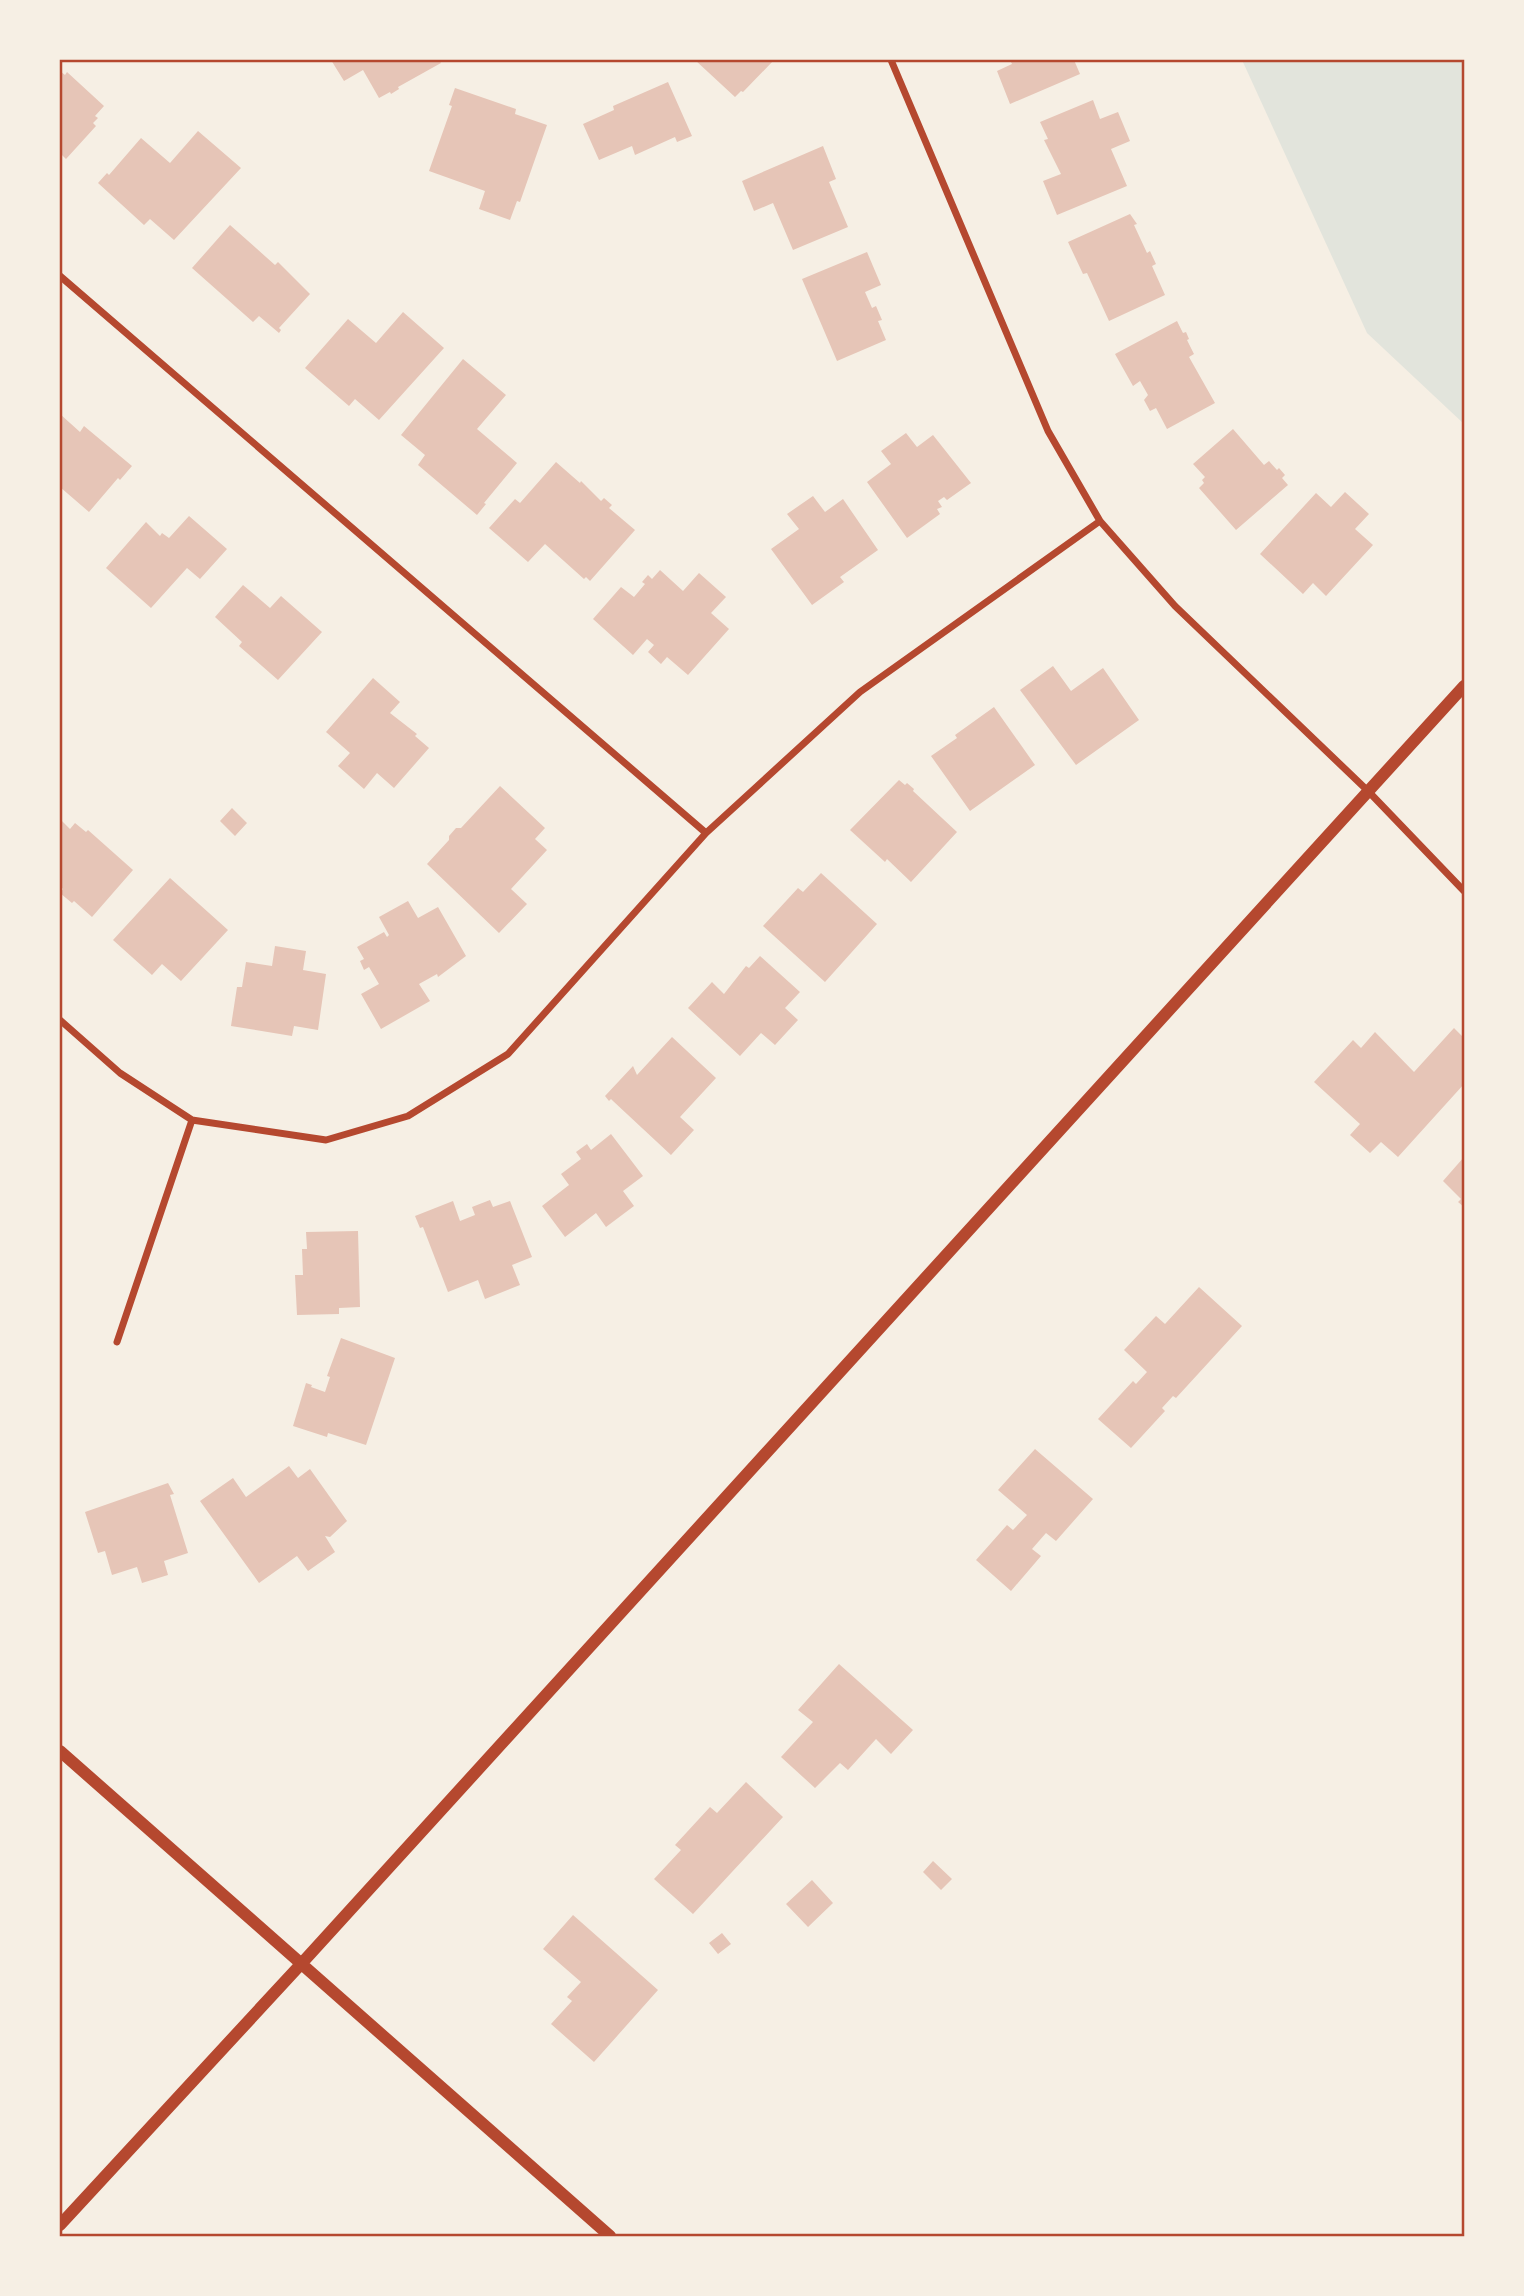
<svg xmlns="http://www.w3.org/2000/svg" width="1524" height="2296" font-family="Jost,sans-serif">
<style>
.green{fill:#e2e4dc}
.building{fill:#e6c5b7}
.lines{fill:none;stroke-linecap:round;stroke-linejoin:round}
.minor{stroke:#b5482f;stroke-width:7}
.tertiary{stroke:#b5482f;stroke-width:12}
.neatline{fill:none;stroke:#b5482f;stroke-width:2.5}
</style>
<rect width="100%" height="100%" fill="#f6efe4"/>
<path class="green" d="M1242 60H1464V424L1367 333Z"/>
<path class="building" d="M331 60H439L441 63 398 87 399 89 391 94 390 92 379 98 363 70 344 81Z
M695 60H774L743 92 741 91 735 97Z
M1010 60H1074L1080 74 1010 104 997 71 1012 64Z
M60 71 65 75 67 72 104 106 95 116 98 118 93 123 96 126 66 159 60 153Z
M668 82 692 136 677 142 675 137 635 155 632 146 599 160 583 124 614 110 613 106Z
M455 88 516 109 515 114 547 125 520 202 517 201 510 220 479 209 485 191 429 171 452 106 449 105Z
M1093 100 1100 119 1118 112 1130 141 1111 149 1127 186 1057 215 1043 181 1061 174 1044 140 1048 139 1040 122Z
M198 131 241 168 174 240 150 219 144 225 98 183 107 173 109 175 141 138 170 163Z
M823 146 836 179 829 182 848 227 793 250 773 203 754 211 742 181Z
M1130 214 1137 224 1134 225 1147 253 1150 251 1156 264 1152 266 1165 295 1109 321 1087 273 1083 274 1068 242Z
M230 225 275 265 278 262 310 294 279 328 281 330 279 333 259 316 253 322 192 268Z
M867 252 881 285 865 292 872 308 876 306 882 320 878 321 886 340 837 361 802 279Z
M403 312 444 348 379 420 355 399 349 406 305 368 348 319 376 343Z
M1177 321 1183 333 1186 332 1189 339 1187 340 1194 354 1189 357 1215 403 1167 429 1156 408 1150 411 1144 400 1148 395 1140 381 1133 386 1115 354Z
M463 359 506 395 477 429 517 463 484 503 486 504 477 515 418 465 425 455 401 435Z
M60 414 80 432 84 426 132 466 120 480 118 478 89 512 60 487Z
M1233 429 1264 465 1269 461 1277 470 1279 468 1285 475 1282 478 1288 485 1236 530 1199 488 1204 483 1202 480 1205 477 1193 464Z
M906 433 917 447 933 435 971 483 947 500 944 497 938 501 942 507 937 509 940 514 907 538 867 482 891 464 881 451Z
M556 462 580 483 581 481 601 501 604 498 612 505 609 508 635 530 590 581 586 577 584 579 545 544 528 562 489 528 515 499 520 503Z
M1345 492 1369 514 1355 529 1373 545 1326 596 1313 583 1303 594 1260 554 1316 493 1331 507Z
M813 496 825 512 843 499 878 550 840 577 844 582 812 605 771 549 799 529 787 514Z
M189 516 227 549 200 579 187 568 151 608 106 568 146 522 160 536 162 533 169 538Z
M660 570 683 591 699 573 726 597 711 613 729 629 688 675 667 657 661 664 648 652 654 645 647 639 633 655 593 619 621 587 634 597 645 584 642 582 648 575 652 579Z
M243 585 270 608 281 596 322 632 278 680 239 646 242 642 215 617Z
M1053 666 1071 691 1103 668 1139 720 1076 765 1020 690Z
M373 678 400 702 390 713 417 734 415 736 429 748 394 788 377 773 364 789 338 766 350 753 326 732Z
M994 707 1035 765 970 811 931 756 957 738 955 735Z
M899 780 905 785 907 783 914 789 913 791 957 832 911 882 887 859 885 862 850 830Z
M500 786 545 828 535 839 547 850 511 889 527 904 499 933 427 864 449 840V836L456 828H461Z
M232 808 247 823 235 836 220 821Z
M60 819 70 829 75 823 86 832 88 830 133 870 92 917 74 901 72 903 60 893 63 889 60 886Z
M821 873 877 924 825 982 763 926 798 888 803 892Z
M170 878 228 930 181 981 162 964 152 975 113 940Z
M408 901 418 918 438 907 466 956 438 977 437 974 419 984 430 1001 381 1029 361 994 379 984 369 967 364 970 360 961 364 959 357 947 384 932 387 937 389 935 379 917Z
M275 946 306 951 303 970 326 974 318 1030 294 1026 292 1036 231 1026 237 987H242L246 962 272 966Z
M760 956 800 992 785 1008 798 1020 775 1045 761 1033 740 1056 688 1008 712 982 724 994 746 966 749 968Z
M1454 1028 1464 1038V1084L1398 1157 1381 1142 1370 1153 1350 1135 1360 1124 1314 1082 1353 1040 1361 1048 1375 1032 1414 1072Z
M672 1037 716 1078 680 1117 694 1130 671 1155 613 1101 611 1099 609 1101 605 1096 633 1066 637 1075Z
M611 1134 643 1176 623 1191 634 1206 606 1227 596 1213 565 1237 542 1206 569 1185 561 1174 581 1159 576 1152 587 1144 591 1150Z
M1464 1157V1207L1458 1202 1461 1199 1443 1181Z
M490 1200 493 1207 510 1201 532 1257 512 1265 520 1285 485 1299 478 1280 448 1292 423 1227 420 1228 415 1216 453 1201 460 1221 475 1215 472 1207Z
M358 1231 360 1307 339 1308V1314L297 1315 295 1275H303L302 1249H307L306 1232Z
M1199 1287 1242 1326 1176 1398 1173 1396 1162 1408 1165 1411 1131 1448 1098 1419 1133 1381 1136 1384 1147 1372 1124 1350 1156 1316 1165 1324Z
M341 1338 395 1358 366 1445 328 1433 327 1437 293 1426 306 1383 312 1385 311 1387 325 1392 330 1377 327 1376Z
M1035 1449 1093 1499 1056 1541 1046 1533 1032 1549 1041 1556 1011 1591 976 1560 1007 1525 1013 1530 1027 1515 998 1490Z
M289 1466 298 1478 310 1469 347 1521 330 1537 325 1536 335 1552 308 1571 297 1556 259 1583 200 1501 233 1478 246 1497Z
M168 1483 174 1494 170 1495 188 1553 164 1561 168 1575 142 1583 137 1567 112 1575 105 1551 98 1553 85 1512Z
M839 1664 913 1730 891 1754 876 1739 848 1770 840 1763 815 1788 781 1757 813 1722 798 1710Z
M746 1782 783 1817 693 1914 654 1879 681 1850 675 1845 710 1807 717 1813Z
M933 1861 952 1879 941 1890 923 1872Z
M812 1880 833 1903 808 1927 786 1904Z
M573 1915 658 1990 594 2062 551 2024 572 2001 567 1997 581 1982 543 1949Z
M722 1933 731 1944 718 1954 709 1943Z"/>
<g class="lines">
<path class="minor" d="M891 60 1048 431 1100 521 1175 606 1368 791 1464 891
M60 276 706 833
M60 1020 120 1073 192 1120 326 1140 408 1116 508 1054 706 833 860 692 1100 521
M117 1342 192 1120"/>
<path class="tertiary" d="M60 1751 610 2236
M60 2225 302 1963 1464 686"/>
</g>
<rect width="1524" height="2296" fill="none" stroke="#f6efe4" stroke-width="122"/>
<rect x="61" y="61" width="1402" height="2174" class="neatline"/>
</svg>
